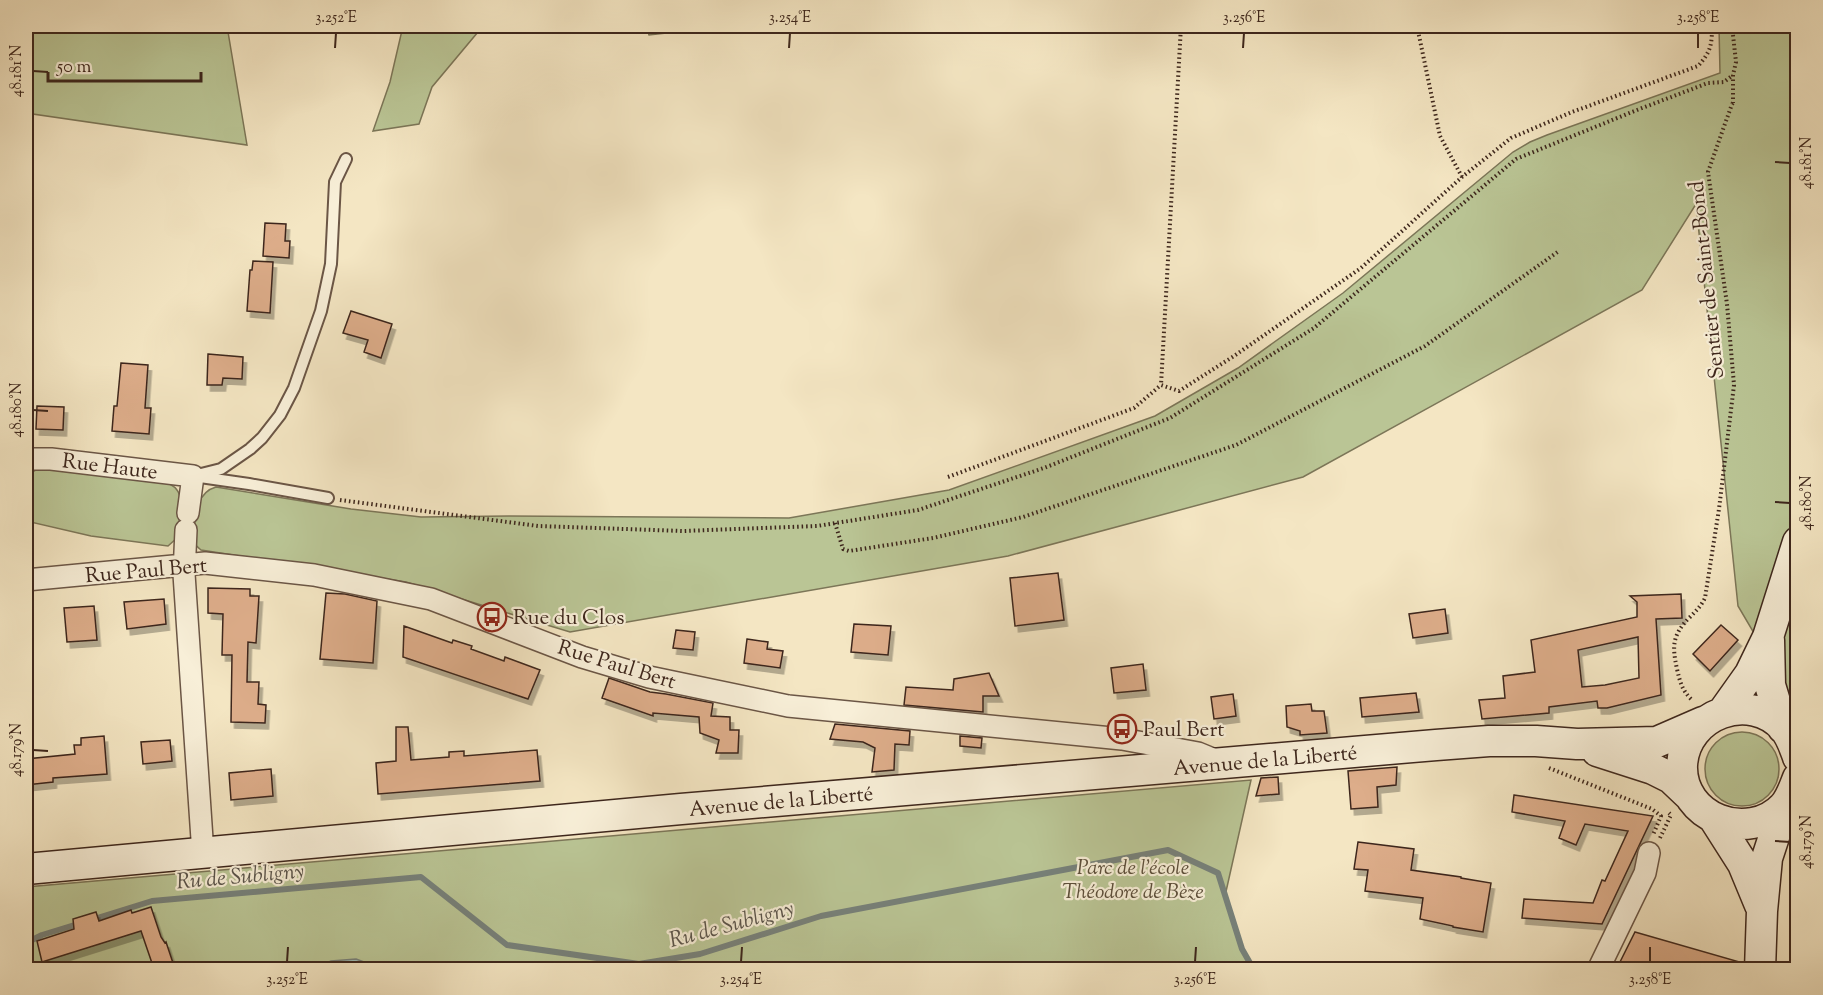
<svg xmlns="http://www.w3.org/2000/svg" width="1823" height="995" font-family="'Sorts Mill Goudy',serif">
<style>
.green{fill:#bac595;stroke:#7c7658;stroke-width:1.5}
.water{fill:#9dbeb9;stroke:#77817a;stroke-width:1.5}
.lines{fill:none;stroke-linecap:round;stroke-linejoin:round}
.stream{stroke:#77817a;stroke-width:6}
.building{fill:#ddad8a;stroke:#3d261c;stroke-width:1.5;fill-rule:evenodd;filter:url(#shadow)}
.lane-casing{stroke:#6b5646;stroke-width:14}
.street-casing{stroke:#6b5646;stroke-width:24}
.secondary-casing{stroke:#3d261c;stroke-width:33}
.path{stroke:#3d261c;stroke-width:4;stroke-dasharray:1.5 3;stroke-linecap:butt}
.lane{stroke:#f8efd8;stroke-width:10}
.street{stroke:#f8efd8;stroke-width:21}
.secondary{stroke:#f8efd8;stroke-width:30}
.path-bridge{stroke:#3d261c;stroke-width:4;stroke-dasharray:1.5 3;stroke-linecap:butt}
.ticks{fill:none;stroke:#3d261c;stroke-width:2}
.labels{text-anchor:middle;stroke-width:4.5;stroke-linejoin:round;paint-order:stroke}
.street-label{font-size:21px;fill:#3d261c;stroke:#f8efd8}
.poi-label{font-size:21px;fill:#3d261c;stroke:#f8efd8;text-anchor:start}
.park-label{font-size:21px;font-style:italic;fill:#5c4e3a;stroke:#f8efd8}
.water-label{font-size:22px;font-style:italic;fill:#5a544b;stroke:#f8efd8}
.neatline{fill:none;stroke:#3d261c;stroke-width:2}
.ticks-label{font-size:15px;text-anchor:middle;fill:#3d261c}
</style>
<defs>
<filter id="shadow"><feDropShadow dx="3.5" dy="6" stdDeviation="0" flood-color="#0004"/></filter>
</defs>
<rect width="100%" height="100%" fill="#f4e6c3"/>
<filter id="stains"><feTurbulence type="fractalNoise" baseFrequency=".00333" numOctaves="4"/><feColorMatrix values="0 0 0 0 .2 0 0 0 0 .09 0 0 0 0 .02 0 0 0 .5 -.17"/></filter>
<radialGradient id="worn" r=".72"><stop offset=".6" stop-color="#630" stop-opacity="0"/><stop offset="1" stop-color="#630" stop-opacity=".3"/></radialGradient>
<path class="green" d="M26 26H227L247 145 26 113Z
M403 26H499L478 32 432 87 419 124 373 131 390 82Z
M646 26H685L684 31 649 35Z
M1719 26H1797V706L1738 606 1696 204 1642 290 1303 477 1008 556 570 632 406 582 201 550C199 548 196 546 194 543 192 538 194 533 194 528 196 511 198 492 216 487L351 509 421 517 509 516 789 518 949 490 1155 416 1238 368 1343 293 1513 152 1530 142 1547 135 1720 73Z
M42 466 160 480C166 482 174 485 177 490 185 500 178 526 177 538L168 546 91 536 26 521V476Z
M1705 769a37 37 0 1 1 74 0a37 37 0 1 1-74 0Z
M1251 780 1225 896 1242 949 1253 969 26 970V887Z"/>
<path class="water" d="M356 959 367 963 370 969H312L331 961Z"/>
<g class="lines">
<path class="stream" d="M91 920 152 901 421 877 507 945 639 964 700 954 821 916 1168 850 1218 873 1242 949 1254 970
M26 943 42 935 81 923"/>
</g>
<path class="building" d="M265 223 286 224 285 241H290L289 258 263 256Z
M253 261 273 262 270 313 247 311 250 270H252Z
M351 311 392 324 381 358 364 352 368 340 343 333Z
M208 354 243 357 242 379 223 378 222 385H207Z
M121 363 148 365 145 408H151L149 434 112 431 114 406H117Z
M37 406 64 407 63 430 36 429Z
M1058 573 1064 620 1015 626 1010 578Z
M208 588 250 589V596H259L256 643 248 642 247 682H259L258 704 266 705 265 723 231 722 232 655H222L223 614 208 613Z
M326 593 345 594 377 601 373 663 320 659Z
M1681 594 1682 618 1656 619 1661 695 1607 708H1598L1597 701 1549 707V713L1482 719 1479 700 1505 698 1503 676 1535 672 1531 640 1637 617V602L1630 596ZM1638 637 1639 678 1605 685 1582 687 1578 650Z
M164 599 166 624 127 629 124 602Z
M94 606 97 640 67 642 64 608Z
M1445 609 1448 633 1413 638 1409 614Z
M854 624 891 626 888 655 851 652Z
M1721 625 1738 640 1710 671 1693 654Z
M404 626 452 643 453 640 472 646 471 649 504 661 505 657 540 670 528 699 403 657Z
M676 630 695 632 693 650 673 648Z
M747 639 768 642 767 649 783 651 780 668 744 663Z
M1143 664 1146 690 1114 693 1111 668Z
M989 673 999 696H983V712L904 705 906 687 953 690 954 679Z
M609 678 650 692 666 694 713 703 711 716 730 717V730H739L738 753H716L719 740 700 733 699 717 653 713V716L602 698Z
M1416 693 1419 712 1362 717 1360 698Z
M1233 694 1236 716 1214 719 1211 697Z
M1311 704 1312 711H1324L1327 733 1300 735V731L1287 727 1286 706Z
M835 724 910 731 909 745 895 744 894 770 872 772 875 748 863 742 830 739Z
M396 727H408L411 760 449 757V752L464 751V756L537 750 540 781 378 794 376 763 396 761Z
M104 736 107 774 53 778V782L26 785V759L75 754 74 745H81V738Z
M960 736 982 738 981 748 960 746Z
M170 740 172 761 143 764 141 742Z
M1397 767 1396 785 1377 787 1378 807 1351 809 1348 771Z
M271 769 273 796 231 800 229 773Z
M1278 777 1279 794 1256 796 1261 778Z
M1514 795 1653 816 1602 924 1522 918 1524 899 1593 903 1602 880 1605 881 1628 831 1585 824 1576 845 1559 838 1565 821 1512 812Z
M1358 842 1414 849 1411 870 1461 877V878L1491 883 1483 932 1453 927V926L1420 919 1423 898 1365 891 1368 870 1354 869Z
M151 907 161 937 165 943 166 942 175 969H154L141 931 42 962 37 941 74 929 73 919 96 912 99 921 131 910 132 913Z
M1635 932 1743 963V969H1646L1620 962Z"/>
<g class="lines">
<g class="lane-casing">
<path id="lane" d="M193 476 221 469 250 449 262 438 280 415 294 388 321 311 331 264 335 182 346 159
M200 477 249 484 328 498"/>
</g>
<g class="street-casing">
<path id="street" d="M26 459H51L193 476 188 513
M186 530 184 574 203 854
M26 580 205 563 314 575 431 599 582 657 649 677 788 706 1122 739 1198 753 1215 760
M1598 970 1645 873 1649 853"/>
</g>
<g class="secondary-casing">
<path id="secondary" d="M1769 640 1770 685 1783 728
M1723 712 1750 674 1768 637 1798 542
M1597 751 1653 769 1671 778 1690 796
M1798 757C1794 746 1791 736 1784 728 1750 690 1685 714 1682 765 1680 818 1748 844 1784 806 1791 798 1794 788 1798 778
M1715 820 1743 864 1760 905
M26 869 681 809 1436 745 1489 741H1536L1577 744 1657 742 1703 722
M1760 970 1762 911 1767 858 1784 806"/>
</g>
<path class="path" d="M1181 26 1161 385 1179 391 1234 356 1361 268 1462 177 1511 138 1572 112 1698 66C1711 52 1712 44 1712 26
M1417 26 1440 136 1462 177
M1732 26 1736 62 1733 75V103
M948 477 1134 408 1161 385
M340 500 538 526 683 531 817 526 918 510 1044 468 1170 418 1314 328 1516 159 1637 110 1708 83 1724 82 1733 75
M835 523 843 549 849 551 933 538 1023 517 1236 445 1425 346 1559 251
M1691 699C1682 690 1680 682 1677 669 1672 646 1672 635 1690 617 1696 611 1701 606 1705 598L1719 509 1734 385 1727 304 1708 172 1732 104
M1549 768 1652 809 1661 816 1653 835
M1660 838 1671 815 1669 813"/>
<use href="#lane" class="lane"/>
<use href="#street" class="street"/>
<use href="#secondary" class="secondary"/>
<path class="path-bridge" d="M1732 104 1733 103"/>
</g>
<path class="ticks" d="M335 48 336 33M789 48 790 33M1243 48 1244 33M1698 48V33M33 71 48 72M1775 162 1790 163M33 410 48 411M1775 502 1790 503M33 750 48 751M1775 841 1790 842M287 962 288 947M741 962 742 947M1195 962 1196 947M1650 962V947"/>
<defs>
<g id="bus-ring" transform="scale(1.5)"><circle r="9.5" fill="#f8efd8" stroke="#8f2418" stroke-width="1.5"/><path d="M-5-6H5V4H4V6H2V4H-2V6H-4V4H-5ZM-3.5-4V0h7V-4ZM-3.5 1.2v1.5H-2V1.2ZM2 1.2v1.5H3.5V1.2Z" fill="#8f2418"/></g>
</defs>
<g fill-rule="evenodd">
<use href="#bus-ring" x="492" y="617"/>
<use href="#bus-ring" x="1122" y="729"/>
</g>
<g class="labels">
<g class="street-label">
<text transform="translate(1706 280) rotate(-96)" y="7">Sentier de Saint-Bond</text>
<text transform="translate(110 466) rotate(7)" y="7">Rue Haute</text>
<text transform="translate(146 570) rotate(-5)" y="7">Rue Paul Bert</text>
<text transform="translate(617 664) rotate(17)" y="7">Rue Paul Bert</text>
<text transform="translate(1265 760) rotate(-5)" y="7">Avenue de la Liberté</text>
<text transform="translate(781 801) rotate(-5)" y="7">Avenue de la Liberté</text>
</g>
<g class="poi-label">
<text x="513" y="624">Rue du Clos</text>
<text x="1143" y="736">Paul Bert</text>
</g>
<g class="park-label">
<text x="1133" y="874">Parc de l'école<tspan x="1133" dy="24">Théodore de Bèze</tspan></text>
</g>
<g class="water-label">
<text transform="translate(240 875) rotate(-5)" y="8">Ru de Subligny</text>
<text transform="translate(731 923) rotate(-15)" y="8">Ru de Subligny</text>
</g>
</g>
<rect width="1823" height="995" fill="none" stroke="#f4e6c3" stroke-width="66"/>
<path d="M48 72v9h153v-9" fill="none" stroke="#3d261c" stroke-width="3"/>
<text x="57" y="72" font-size="18" fill="#3d261c" stroke="#f8efd8" stroke-width="4.5" paint-order="stroke">50 m</text>
<rect x="33" y="33" width="1757" height="929" class="neatline"/>
<g class="ticks-label">
<text x="336" y="22">3.252°E</text>
<text x="790" y="22">3.254°E</text>
<text x="1244" y="22">3.256°E</text>
<text x="1698" y="22">3.258°E</text>
<text transform="translate(16 71) rotate(-90)" y="5">48.181°N</text>
<text transform="translate(1806 163) rotate(-90)" y="5">48.181°N</text>
<text transform="translate(16 410) rotate(-90)" y="5">48.180°N</text>
<text transform="translate(1806 503) rotate(-90)" y="5">48.180°N</text>
<text transform="translate(16 750) rotate(-90)" y="5">48.179°N</text>
<text transform="translate(1806 842) rotate(-90)" y="5">48.179°N</text>
<text x="287" y="984">3.252°E</text>
<text x="741" y="984">3.254°E</text>
<text x="1195" y="984">3.256°E</text>
<text x="1650" y="984">3.258°E</text>
</g>
<rect width="100%" height="100%" filter="url(#stains)"/>
<rect width="100%" height="100%" fill="url(#worn)"/>
</svg>
